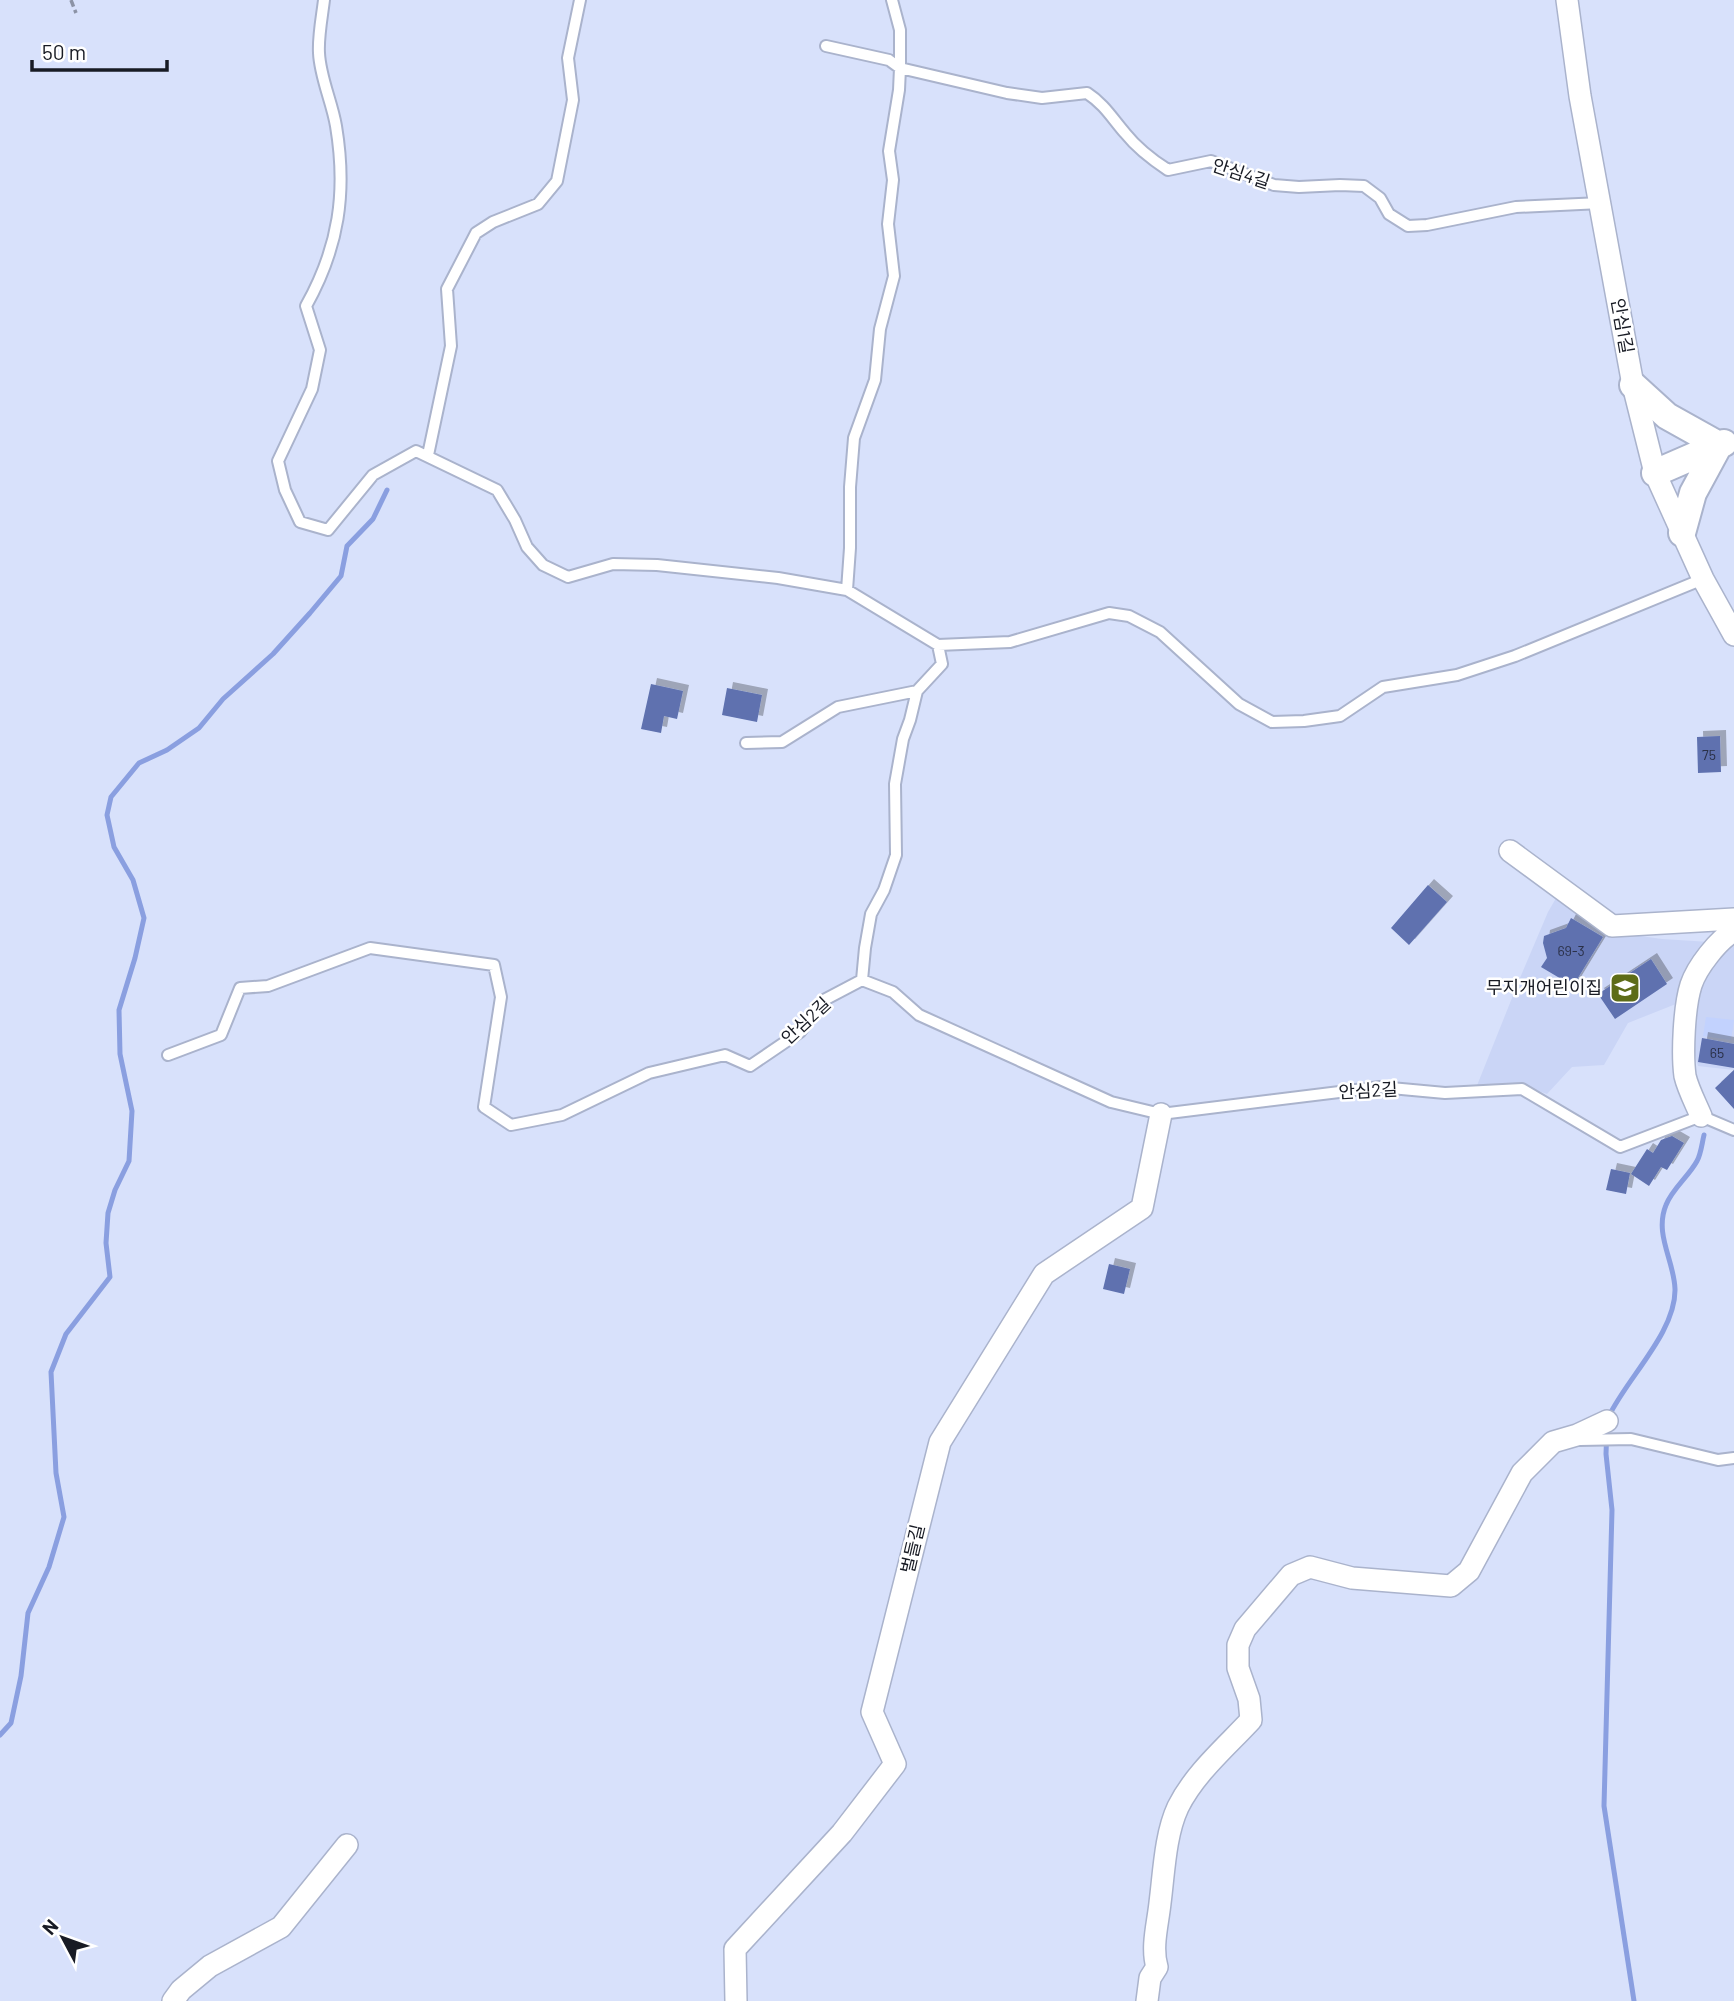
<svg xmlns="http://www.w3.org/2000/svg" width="1734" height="2001" font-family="Barlow,'Noto Sans KR',sans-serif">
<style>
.built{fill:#cad5f6}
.green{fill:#c2d2fe}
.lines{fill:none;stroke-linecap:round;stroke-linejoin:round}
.stream{stroke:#8a9fe0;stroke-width:5}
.building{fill:#5e71af;filter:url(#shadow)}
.service-casing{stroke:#aab3cc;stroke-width:14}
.minor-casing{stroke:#aab3cc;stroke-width:24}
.tertiary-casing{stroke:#aab3cc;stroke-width:30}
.path{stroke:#8c93a6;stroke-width:3.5;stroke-dasharray:7 3.5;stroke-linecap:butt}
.service{stroke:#fff;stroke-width:10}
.minor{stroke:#fff;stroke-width:21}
.tertiary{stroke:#fff;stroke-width:26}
.labels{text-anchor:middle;stroke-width:5;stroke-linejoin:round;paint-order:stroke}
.number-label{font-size:14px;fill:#2a3047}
.street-label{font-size:18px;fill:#181b24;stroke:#fff}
.poi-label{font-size:18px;fill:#181b24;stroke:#fff;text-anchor:end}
</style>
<defs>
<filter id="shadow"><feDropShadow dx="6" dy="-6" stdDeviation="0" flood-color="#0004"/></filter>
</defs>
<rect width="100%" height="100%" fill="#d8e1fb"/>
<path class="built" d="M1559 893 1619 933 1662 939 1710 942 1734 941V1070L1698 1066 1690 1037 1691 998 1628 1023 1604 1065 1572 1067 1547 1094 1515 1083 1476 1088 1520 978 1548 912Z"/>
<path class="green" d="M1706 1017 1734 1020 1731 1040 1703 1036Z"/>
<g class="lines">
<path class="stream" d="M1609 1416C1627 1378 1676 1332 1675 1289 1674 1260 1654 1234 1666 1205 1672 1189 1689 1176 1697 1161 1701 1154 1702 1143 1704 1135
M1607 1426 1606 1454 1612 1510 1604 1806 1634 2001
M0 1735 11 1723 21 1676 28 1613 49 1567 64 1517 56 1473 51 1372 66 1334 110 1277 106 1243 108 1213 115 1190 129 1161 132 1111 120 1054 119 1010 135 958 144 918 133 880 114 847 107 815 111 797 139 763 167 750 199 728 223 699 273 654 310 613 341 576 347 546 373 519 387 490"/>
</g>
<path class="building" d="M651 684 683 691 677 719 664 716 661 733 641 729Z
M727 688 762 695 757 722 722 715Z
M1720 736 1721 772 1698 773 1697 737Z
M1428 885 1447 902 1409 945 1391 928Z
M1571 918 1603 937 1573 986 1541 967 1547 958 1543 943 1544 936 1566 928Z
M1651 959 1667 984 1615 1019 1598 994Z
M1702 1038 1734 1044V1068L1698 1062Z
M1734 1070V1109L1715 1088Z
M1672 1136 1684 1143 1667 1170 1661 1167 1649 1186 1631 1174 1647 1149 1653 1153 1661 1140Z
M1611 1169 1630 1173 1626 1194 1606 1190Z
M1109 1264 1130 1269 1124 1294 1103 1289Z"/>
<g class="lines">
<g class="service-casing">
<path id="service" d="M324 0C322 17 318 36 319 53 320 77 332 102 336 126 347 192 339 247 306 306L320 350 312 389 278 461 285 490 300 522 328 530 373 475 416 451 497 490 515 520 527 547 543 565 568 577 613 564 657 565 778 578 847 590 938 645 1010 642 1109 613 1129 616 1160 632 1239 704 1272 722 1304 721 1340 716 1383 687 1457 675 1515 656 1703 579
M892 0 900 30V68
M826 46 889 60 900 68
M428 455 451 346 447 289 476 233 493 222 538 204 557 181 573 100 568 58 580 0
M847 590 850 548V487L854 438 875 380 880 329 894 276 888 224 893 180 889 151 899 90 900 68 1007 93 1042 98 1087 93C1104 104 1112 118 1125 133 1137 148 1151 159 1168 170L1211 161 1274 185 1299 187 1340 185 1364 186 1380 198 1389 214 1408 226 1427 225 1516 207 1601 203
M746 743 782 742 838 707 917 691
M862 980 865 948 871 914 884 890 896 855 895 784 903 739 910 720 917 691 942 664 938 645
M168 1055 221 1035 240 988 268 986 370 948 494 965 501 997 484 1107 511 1125 562 1115 649 1073 725 1055 750 1066 800 1032 824 1000 862 980 893 992 919 1015 1111 1102 1161 1114 1380 1087 1445 1093 1522 1089 1620 1147 1701 1116 1734 1130
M1580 1440 1631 1439 1718 1460 1734 1458"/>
</g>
<g class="minor-casing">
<path id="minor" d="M1567 0 1580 96 1633 385 1655 473 1703 579 1734 635
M1510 851 1612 926 1734 919
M1701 1116C1696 1104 1688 1089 1685 1076 1682 1054 1684 1007 1691 985 1697 967 1718 940 1734 931
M173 2001 181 1990 210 1966 281 1927 347 1845
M736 2001 735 1949 842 1833 895 1764 872 1712 940 1442 1044 1274 1142 1208 1161 1114
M1147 2001 1150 1978 1157 1967C1151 1947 1158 1923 1160 1903 1164 1872 1165 1835 1178 1807 1195 1773 1226 1747 1251 1720L1249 1699 1238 1668V1645L1245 1629 1291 1575 1310 1567 1352 1578 1451 1586 1469 1571 1522 1473 1553 1442 1577 1435 1607 1421"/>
</g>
<g class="tertiary-casing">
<path id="tertiary" d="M1633 385 1667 416 1719 445 1693 493 1682 533
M1655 473 1724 443"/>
</g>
<path class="path" d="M71 0 76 13"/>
<use href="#service" class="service"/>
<use href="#minor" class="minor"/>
<use href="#tertiary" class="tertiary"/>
</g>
<defs>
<g id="school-square" transform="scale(1.575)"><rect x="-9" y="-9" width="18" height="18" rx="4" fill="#5d6c18" stroke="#fff"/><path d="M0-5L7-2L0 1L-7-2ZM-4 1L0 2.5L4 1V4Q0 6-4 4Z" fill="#fff"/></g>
</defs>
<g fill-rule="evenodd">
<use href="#school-square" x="1625" y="988"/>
</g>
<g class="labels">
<g class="number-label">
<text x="1709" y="760">75</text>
<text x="1571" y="956">69-3</text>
<text x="1717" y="1058">65</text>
</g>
<g class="street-label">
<text transform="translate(1241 174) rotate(18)" y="6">안심4길</text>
<text transform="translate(1622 326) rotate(80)" y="6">안심1길</text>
<text transform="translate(806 1021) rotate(-43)" y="6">안심2길</text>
<text transform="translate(1368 1091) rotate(-3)" y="6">안심2길</text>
<text transform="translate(913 1549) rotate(-77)" y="6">벌들길</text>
</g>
<g class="poi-label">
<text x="1602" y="994">무지개어린이집</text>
</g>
</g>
<g transform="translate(63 1938) rotate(311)" stroke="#ffffff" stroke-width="5" paint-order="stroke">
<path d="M0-5L12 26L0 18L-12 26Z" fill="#181b24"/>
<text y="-10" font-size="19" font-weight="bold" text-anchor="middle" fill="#181b24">N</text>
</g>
<path d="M32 60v10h135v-10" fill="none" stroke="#181b24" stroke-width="3.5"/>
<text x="42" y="60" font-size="21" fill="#181b24" stroke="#ffffff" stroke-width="5" paint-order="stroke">50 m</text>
</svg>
